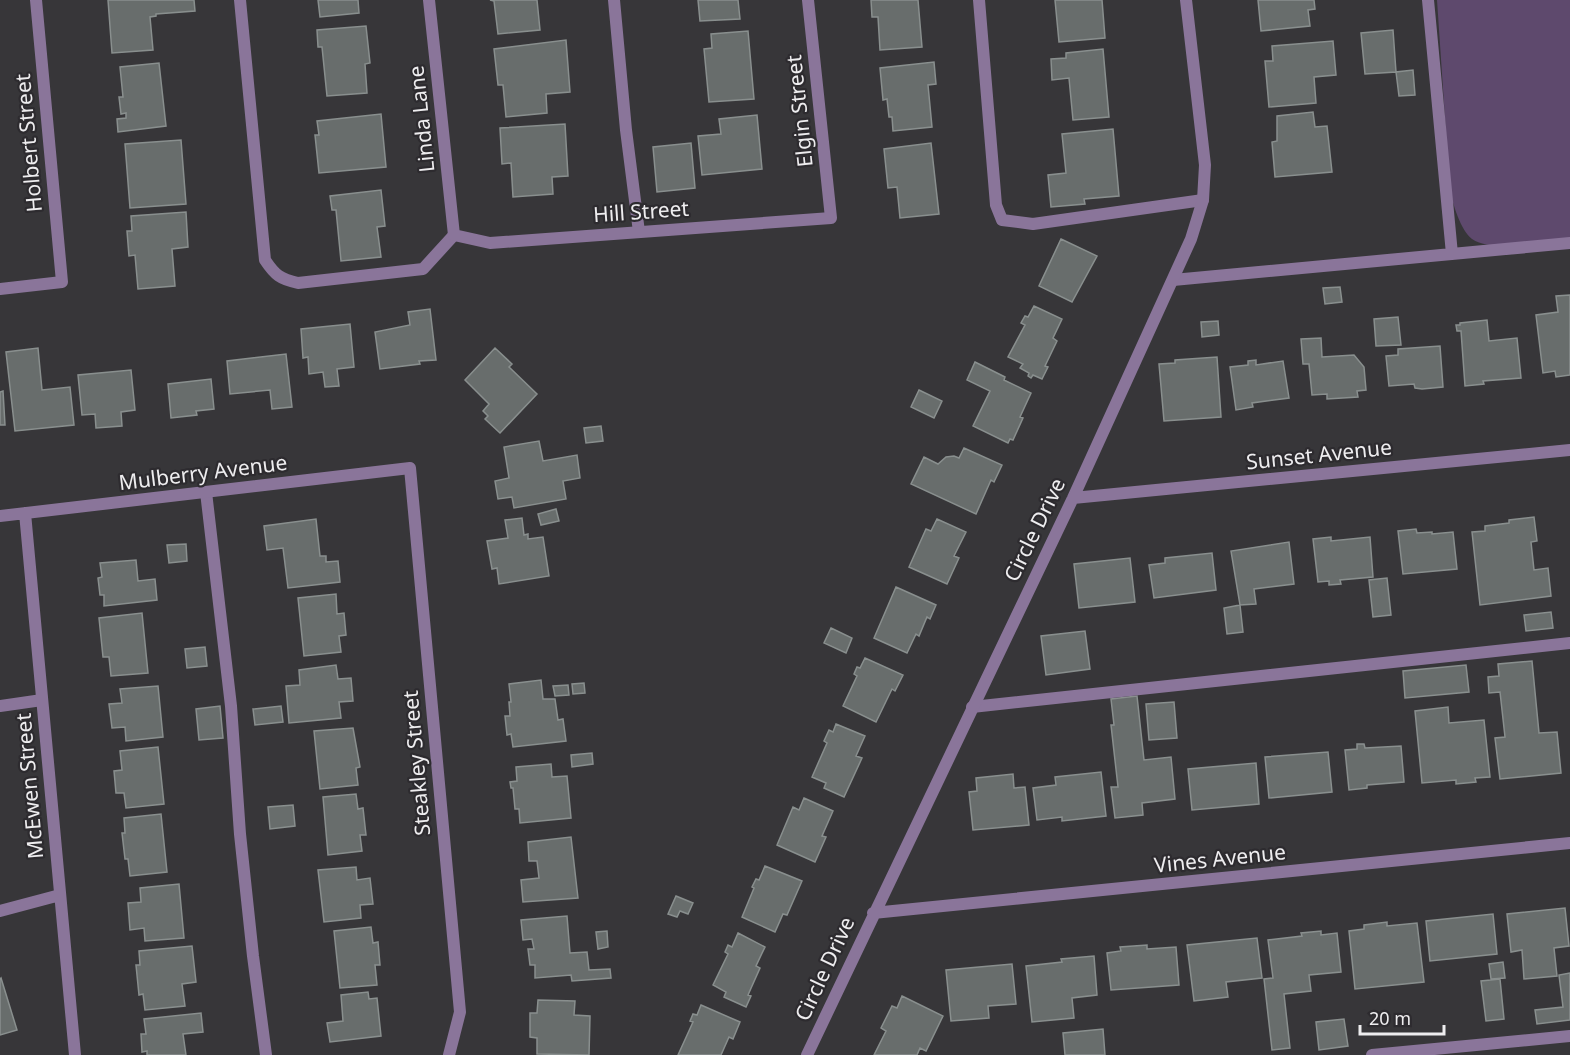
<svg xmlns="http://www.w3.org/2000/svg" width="1570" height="1055" font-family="'Noto Sans',sans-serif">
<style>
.green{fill:#5e496d}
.building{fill:#686d6c;stroke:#898f8e;stroke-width:1.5}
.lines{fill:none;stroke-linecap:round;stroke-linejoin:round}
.lane{stroke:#8a759a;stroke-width:12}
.street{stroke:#8a759a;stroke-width:12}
.labels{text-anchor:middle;stroke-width:4.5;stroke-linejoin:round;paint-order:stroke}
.street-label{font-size:21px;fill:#eeedef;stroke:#2d2b2f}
</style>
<rect width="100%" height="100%" fill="#373639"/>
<path class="green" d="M1437 0H1570V242C1546 243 1492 253 1472 239 1460 229 1454 206 1450 192Z"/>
<path class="building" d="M108 0H194L195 11 156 14V16L150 17 153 50 112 53Z
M318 0H358L359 13 320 17Z
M490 0H537L540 30 498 34 494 1Z
M698 0H738L740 19 700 21Z
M871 0H918L922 47 880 50 878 17H872Z
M1055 0H1102L1105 38 1059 42Z
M1258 0H1314L1315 9 1308 10 1310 26 1261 31Z
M366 26 370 63 365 64 367 93 327 96 322 47H318L317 30Z
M1393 30 1396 72 1365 74 1361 33Z
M748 31 754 99 709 102 704 49 712 48 711 34Z
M566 40 570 92 546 94 547 113 506 117 503 85H498L494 49Z
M1333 41 1336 75 1314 77 1316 103 1269 107 1265 61H1273L1272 46Z
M1103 49 1109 117 1073 120 1069 78 1052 80 1051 59 1066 58V53Z
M934 62 936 84 928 85 932 127 893 131 892 117H889L887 99 883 100 880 68Z
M159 63 166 126 118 132 117 119 126 118V113L121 114 119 97H123L120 67Z
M1413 70 1415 95 1399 96 1396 72Z
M1313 112 1315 127 1327 126 1332 172 1275 177 1272 142 1277 141V116Z
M381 114 386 167 319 173 315 135H319L317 121Z
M757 115 762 169 702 175 698 136 721 134 719 119Z
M565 124 568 176 552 177 553 194 513 197 511 163 502 164 500 128Z
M1113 129 1119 196 1084 199 1085 204 1051 207 1048 175 1066 173 1062 134Z
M181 140 186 204 130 208 125 144Z
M691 143 695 188 657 192 653 147Z
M931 143 939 214 900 218 897 187 888 188 884 149Z
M381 190 385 226 377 227 381 257 341 261 336 210H332L330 196Z
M186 212 188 247 172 249 175 286 138 289 135 255 129 256 127 231H132L131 216Z
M1061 239 1097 256 1072 302 1039 286Z
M1340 287 1342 302 1325 304 1323 288Z
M1570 295V375L1556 377 1555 371 1543 373 1536 315 1558 312 1556 296Z
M1034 306 1062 319 1053 338 1057 341 1045 366 1048 367 1042 379 1033 375 1031 378 1028 376 1029 373 1020 368 1023 364 1008 357 1025 325 1021 323 1025 316 1028 317Z
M430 309 436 360 419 361 420 364 380 369 375 332 410 325 408 312Z
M1398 317 1401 345 1376 346 1374 319Z
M1487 320 1489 341 1517 338 1521 378 1483 381 1484 384 1465 386 1461 331H1457L1456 325H1460V323Z
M1218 321 1219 335 1202 337 1201 322Z
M350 324 354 367 337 369 339 386 325 387 323 372 309 374 308 357 303 358 301 329Z
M1321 338 1322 357 1354 355 1364 367 1366 390 1357 391 1358 397 1327 399V394L1312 395 1309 364H1303L1301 339Z
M1440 346 1443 387 1422 389 1415 388 1414 384 1389 386 1386 356 1398 355V349Z
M38 348 42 390 70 387 74 425 15 431 6 352Z
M495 348 512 364 509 367 537 394 500 433 485 419 488 416 483 411 489 404 465 380Z
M286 354 292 407 272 409 270 390 230 394 227 361Z
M1217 357 1221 417 1164 421 1159 364 1175 363V360Z
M1256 360V365L1283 361 1289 398 1252 403 1253 407 1236 410 1230 367 1248 365V361Z
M975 362 1005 377 1004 380 1031 393 1020 417 1023 418 1013 440 1010 439 1008 443 973 426 990 391 967 380Z
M131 370 135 410 121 412 122 426 96 428 95 414 82 415 78 375Z
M211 379 214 409 196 411 197 415 171 418 168 384Z
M919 390 942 401 934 418 911 407Z
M3 391 5 425H0V392Z
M601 426 603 441 586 443 584 428Z
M539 441 543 461 577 455 580 478 563 481 566 499 514 508 512 497 498 499 495 481 509 478 504 447Z
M964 448 1002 465 994 482 991 480 976 514 911 484 924 457 938 464 946 457 954 456 959 458Z
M556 509 559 521 541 525 538 514Z
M1534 517 1537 541 1531 542 1534 570 1548 568 1551 596 1480 605 1472 532 1485 531V526L1509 523V520Z
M522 518 524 535 528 534V539L543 537 549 576 499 584 497 568 492 569 487 541 508 538 505 520Z
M316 519 320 556H326V562L338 561 340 582 288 588 283 548 267 550 264 526Z
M937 519 966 532 954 556 959 558 947 584 909 567 926 529 931 531Z
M1416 529 1417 533 1432 532V534L1453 532 1457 569 1403 574 1398 531Z
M1331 537V541L1370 537 1373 577 1340 580 1341 584 1329 585V581L1318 582 1313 539Z
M1289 542 1294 584 1254 589 1256 604 1240 605 1231 551Z
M186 544 187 561 169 563 167 545Z
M1212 553 1216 590 1154 598 1149 565 1165 563V558Z
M1130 558 1135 602 1079 608 1074 564Z
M136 560 138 581 155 579 157 600 104 606V595H100L98 578 102 577 100 563Z
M1387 578 1391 615 1373 617 1369 580Z
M896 587 936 605 930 619 927 617 919 636 916 634 907 653 874 638Z
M336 594 337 614 344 613 346 635 339 636 341 652 304 656 298 598Z
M1240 605 1243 632 1227 634 1224 608Z
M1551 612 1553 628 1526 631 1524 615Z
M142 613 148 673 111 676 109 657H103L99 618Z
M831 628 852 638 846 653 824 643Z
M1085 631 1090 669 1046 675 1041 636Z
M205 647 207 666 187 668 185 649Z
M865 658 903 675 895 691 892 689 876 722 843 706 857 676 854 674 857 667 860 668Z
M1532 661 1539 733 1557 732 1561 773 1500 779 1495 738 1505 737 1500 692 1489 693 1488 677 1499 676 1498 664Z
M336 665 338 679 351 678 353 701 339 702 341 718 289 723 286 686 300 685 299 670Z
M1466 665 1469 692 1405 698 1403 671Z
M541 680 543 699H555L558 720 563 719 566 741 513 747 511 734 507 735 505 716H510L509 702H511L509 684Z
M584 683 585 693 573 694 572 684Z
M568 685 569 695 555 696 553 686Z
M158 686 163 737 126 741 125 727 112 728 109 704 122 703 120 689Z
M1137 696 1144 760 1171 757 1175 799 1142 803 1143 815 1115 818 1111 787H1118L1111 725H1114L1111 699Z
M1174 702 1177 738 1149 740 1146 704Z
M220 706 223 738 199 740 196 709Z
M281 706 283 722 255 725 253 709Z
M1448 707 1449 723 1484 720 1490 777 1475 778 1476 782 1456 784V780L1422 783 1415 711Z
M836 724 865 736 856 756 862 758 844 797 824 788 826 783 812 777 827 743 824 741 829 730 833 732Z
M353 728 360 767 356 768 358 785 320 789 314 731Z
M1357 744H1364L1365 748 1401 746 1404 782 1367 785V788L1349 790 1345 750 1357 749Z
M158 747 164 804 126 808 124 793H116L114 771 122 770 120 751Z
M1328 752 1332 792 1269 798 1265 757Z
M592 753 593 764 572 767 571 755Z
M1256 763 1259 804 1192 810 1188 769Z
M551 764 552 777 567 776 571 818 520 823 519 809H515L513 788H511L510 782 517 781 516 767Z
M1101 772 1106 816 1062 821V817L1037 820 1033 788 1056 785 1055 777Z
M1013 774 1014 788 1025 787 1029 825 973 830 969 792 977 791 976 778Z
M356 794 358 809 363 808 366 835H360L362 851 328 855 323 797Z
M804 798 833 811 822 836 826 837 815 862 777 845 793 807 799 810Z
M293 805 295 826 270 829 268 807Z
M161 814 167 872 130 876 128 859H125L122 833H125L124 818Z
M571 837 578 898 523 902 521 880 539 878 537 861H529L528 842Z
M765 866 802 881 787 915 783 914 775 932 742 917 754 888 752 887 756 879 759 880Z
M356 867 357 880 370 878 373 904 360 905 361 918 324 922 318 870Z
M179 884 184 938 145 941 144 928 130 930 128 903 141 902 140 888Z
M676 896 693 903 688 914 680 911 677 917 668 914Z
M1565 908 1569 946 1554 948 1557 976 1524 979 1522 950 1511 952 1507 914Z
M1493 914 1497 954 1430 961 1426 921Z
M567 916 570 953 587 952 589 970 610 969 611 978 572 981 571 975 535 978V965H530L528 949H534L532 939 523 940 521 920Z
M1387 922V926L1417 923 1424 982 1355 989 1349 931 1364 929V925Z
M371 927 373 943 378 942 380 965H375L377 985 340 988 334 931Z
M607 931 608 947 598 949 596 932Z
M1321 931V935L1337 933 1341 972 1309 975 1311 991 1284 994 1290 1048 1272 1050 1264 979 1273 978 1268 940 1302 936 1301 933Z
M738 933 765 947 756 966 760 968 748 995 751 996 746 1007 724 997 726 992 713 985 728 954 725 952 728 945 732 947Z
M1257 938 1262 978 1226 982 1228 997 1194 1001 1187 945Z
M1147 945V949L1176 947 1179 985 1111 990 1107 953 1121 951 1120 947Z
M192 946 196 982 182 984 185 1006 145 1010 143 994 139 995 136 965H140L139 951Z
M1094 956 1097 995 1072 998 1074 1018 1032 1022 1026 966 1062 962 1061 959Z
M1503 962 1505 978 1491 979 1489 964Z
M1012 964 1016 1004 988 1006 989 1018 951 1021 946 970Z
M1570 973V1020L1537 1024 1535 1010 1563 1007 1559 975Z
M1 978 17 1030 0 1035V979Z
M1500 979 1504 1019 1486 1021 1481 981Z
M368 992 369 999 377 998 381 1036 330 1042 327 1023 343 1021 341 995Z
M902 996 943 1016 926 1051 920 1048 917 1055H874L886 1031 881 1028 892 1006 897 1008Z
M538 1000 575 1001 574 1015 590 1016 589 1055 537 1054V1038L530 1037V1013H537Z
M701 1005 740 1022 733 1039 729 1037 721 1055H678L693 1022 690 1021 693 1014 697 1015Z
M201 1013 203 1032 183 1034 186 1055H147V1051L142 1052 141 1034H146L144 1019Z
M1344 1019 1348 1046 1319 1050 1316 1022Z
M1103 1029 1105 1055H1065L1063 1033Z"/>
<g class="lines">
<path class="lane" d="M240 0 265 260C275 275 280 279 298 283L423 269 454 235
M614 0 626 130 639 232
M979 0 996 205 1002 220 1033 224 1203 200
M1428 0 1452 254
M1173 280 1570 243
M206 492 231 706 240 834 253 956 266 1055
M0 706 42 700
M972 707 1570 643
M1372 1055 1570 1036"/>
<path class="street" d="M429 0 454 235 490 243 831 218 808 0
M0 289 62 282 36 0
M1073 498 1570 450
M25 513 75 1055
M0 516 410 468 460 1012 449 1055
M0 911 60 895
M873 913 1570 843
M807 1055 1073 498 1191 239 1203 200 1205 165 1186 0"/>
</g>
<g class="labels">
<g class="street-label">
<text transform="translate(800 111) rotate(-96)" y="7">Elgin Street</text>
<text transform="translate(422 119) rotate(-96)" y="7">Linda Lane</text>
<text transform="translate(29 143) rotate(-95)" y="7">Holbert Street</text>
<text transform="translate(641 212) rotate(-4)" y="7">Hill Street</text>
<text transform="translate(1319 455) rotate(-6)" y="7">Sunset Avenue</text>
<text transform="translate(203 473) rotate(-7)" y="7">Mulberry Avenue</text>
<text transform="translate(1035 530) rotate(-64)" y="7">Circle Drive</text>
<text transform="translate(417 763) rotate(-95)" y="7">Steakley Street</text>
<text transform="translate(30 786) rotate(-95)" y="7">McEwen Street</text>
<text transform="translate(1220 859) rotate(-6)" y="7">Vines Avenue</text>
<text transform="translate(825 969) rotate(-65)" y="7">Circle Drive</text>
</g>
</g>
<path d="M1360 1025v9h84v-9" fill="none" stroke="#eeedef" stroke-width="3"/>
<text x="1369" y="1025" font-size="18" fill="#eeedef" stroke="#2d2b2f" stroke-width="4.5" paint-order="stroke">20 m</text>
</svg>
